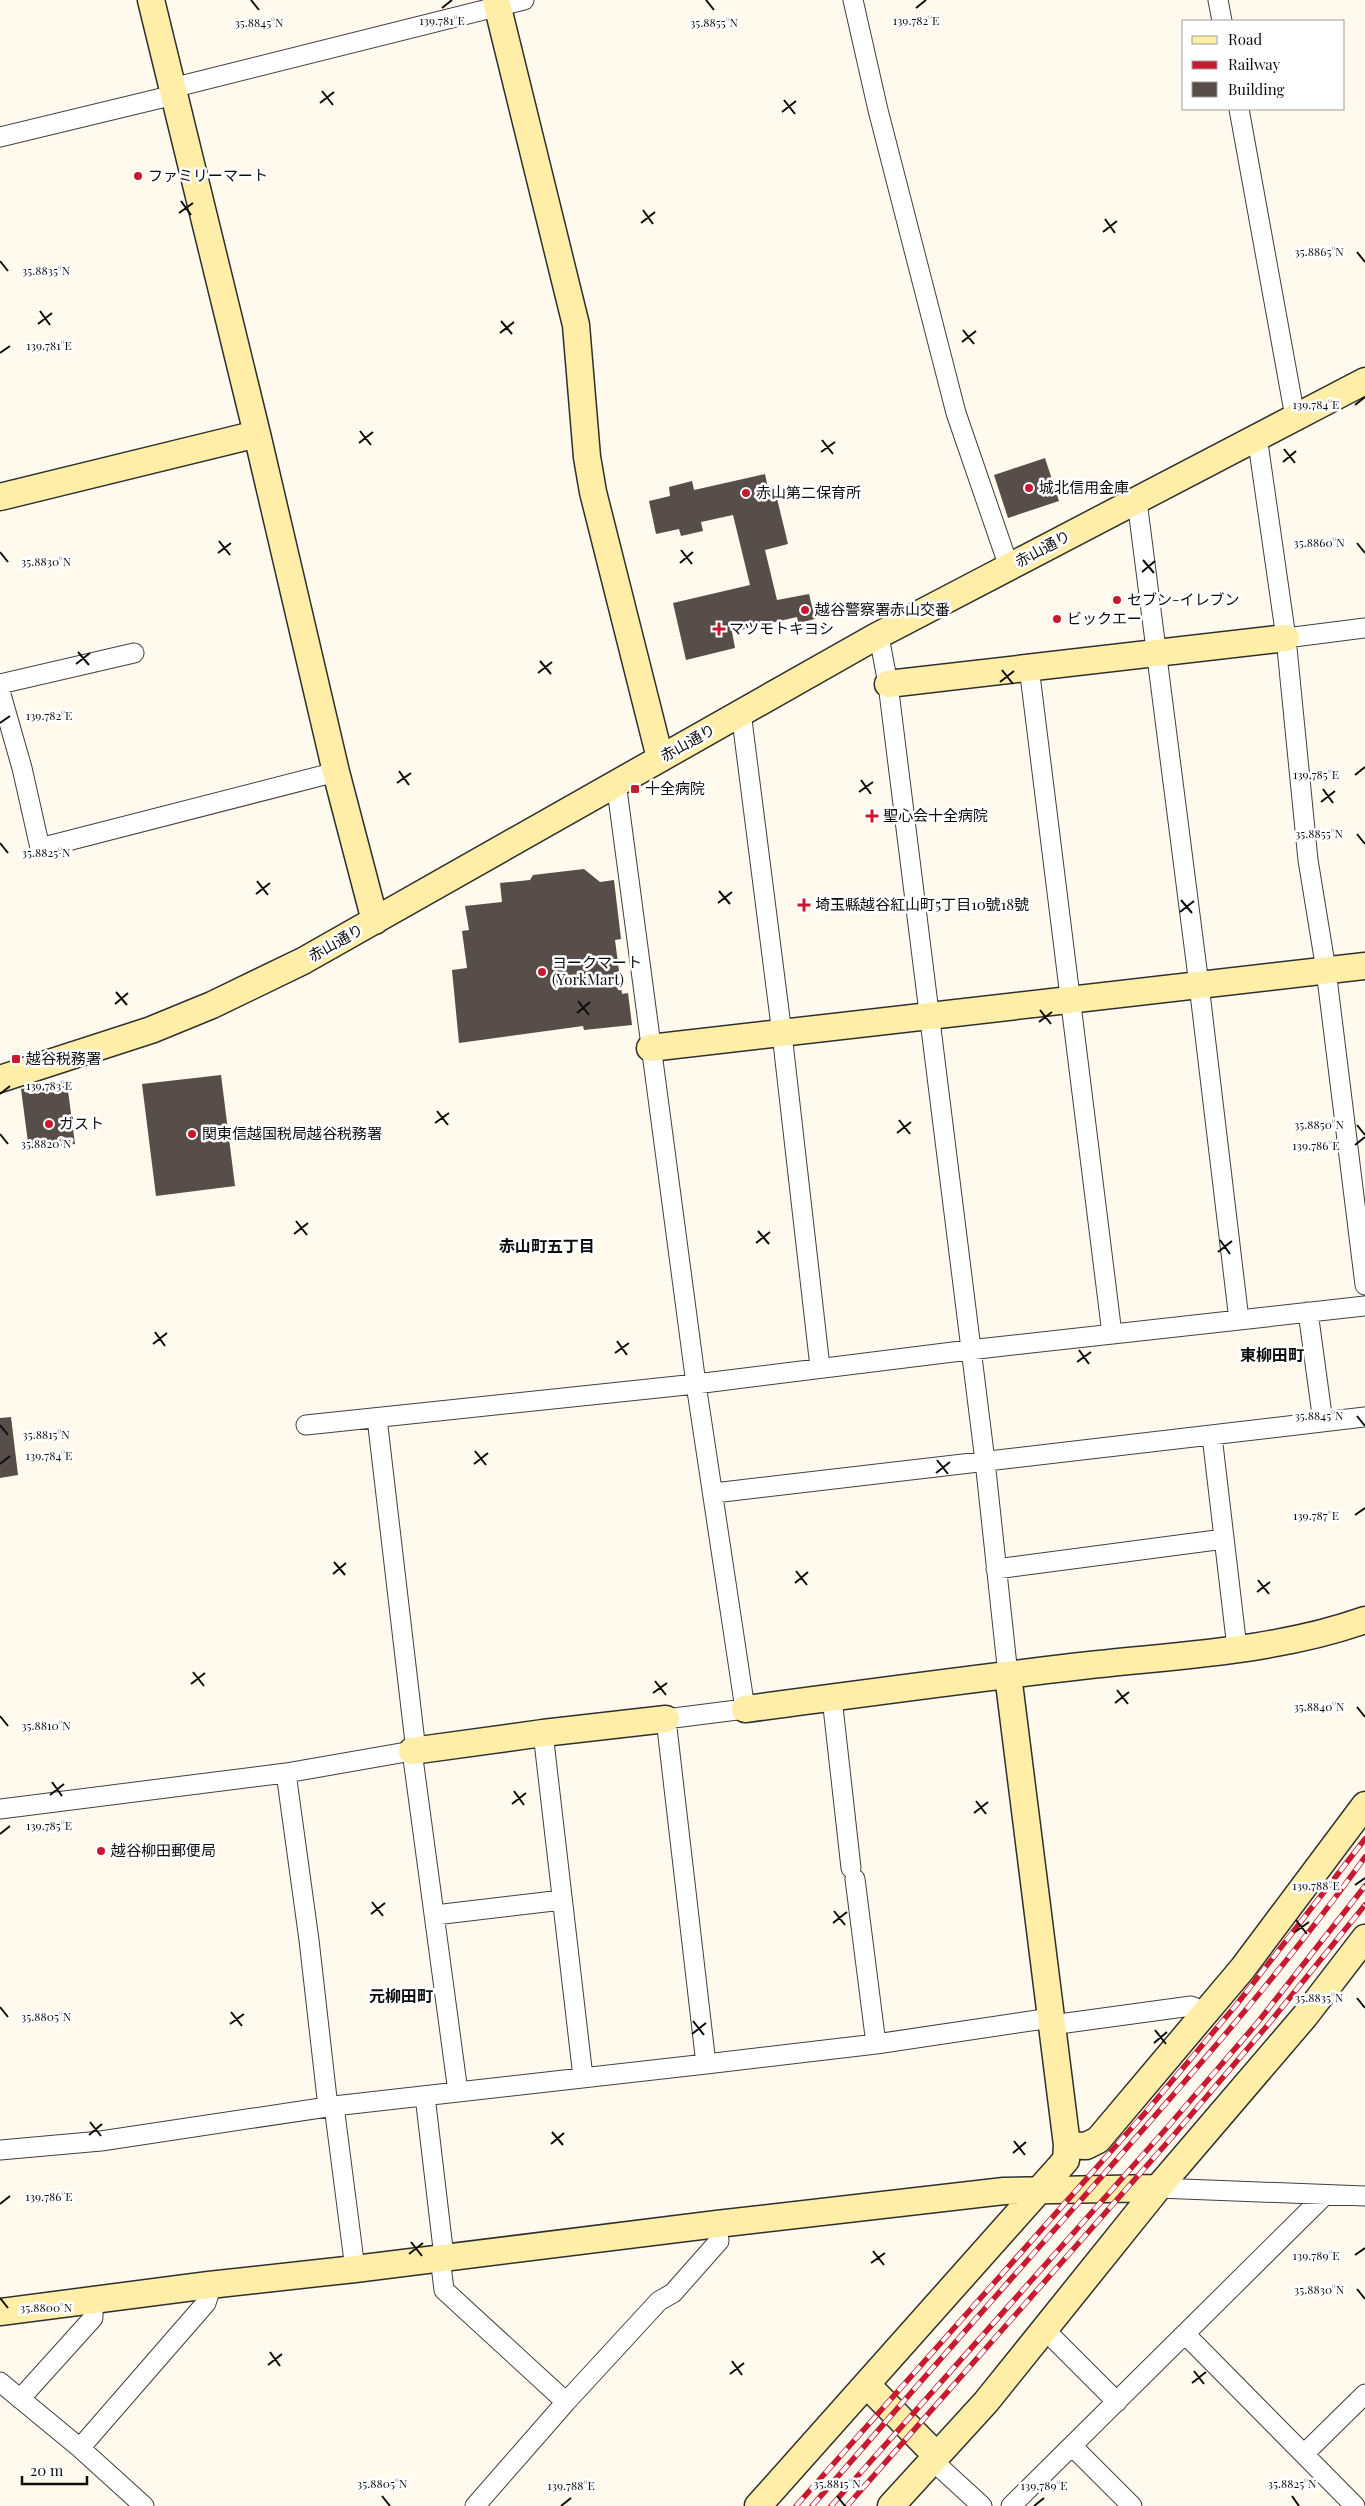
<svg xmlns="http://www.w3.org/2000/svg" width="1365" height="2506" font-family="'Playfair Display','Noto Sans JP',serif">
<style>
.building{fill:#574d49}
.lines{fill:none;stroke-linecap:round;stroke-linejoin:round}
.street-casing{stroke:#404040;stroke-width:21}
.secondary-casing{stroke:#2f2f2f;stroke-width:29}
.street{stroke:#fff;stroke-width:19}
.secondary{stroke:#ffeea8;stroke-width:26}
.rail-casing{stroke:#c91930;stroke-width:5.5}
.rail{stroke:#fff;stroke-width:4;stroke-dasharray:11;stroke-linecap:butt}
.ticks{fill:none;stroke:#0d0d0d;stroke-width:2}
.poi-dot{fill:#c91930;stroke:#fff;stroke-width:2}
.labels{text-anchor:middle;stroke-width:5;stroke-linejoin:round;paint-order:stroke}
.poi-label{font-size:15px;fill:#0d0d0d;stroke:#fff;text-anchor:start}
.street-label{font-size:15px;fill:#0d0d0d;stroke:#fff}
.neighbourhood-label{font-size:16px;font-weight:bold;fill:#0d0d0d;stroke:#fff}
.ticks-label{font-size:12px;text-anchor:middle;fill:#0d0d0d;stroke:#fff;stroke-width:5;stroke-linejoin:round;paint-order:stroke}
</style>
<rect width="100%" height="100%" fill="#fffaed"/>
<path class="building" d="M1045 458 1059 501 1008 518 994 475Z
M765 474 768 488 774 486 788 544 765 550 777 600 809 594 815 619 798 623 797 617 732 632 735 648 686 660 673 603 750 585 733 515 701 522 703 531 681 536 679 529 656 534 649 501 670 496 669 487 692 481 694 490Z
M584 869 600 882 614 880 621 939 615 940 622 994 628 993 632 1025 584 1030 583 1026 459 1043 452 970 467 968 462 931 469 930 465 906 502 902 500 883 530 880 533 875Z
M221 1075 235 1186 156 1196 142 1084Z
M67 1083 75 1144 29 1150 21 1089Z
M11 1417 18 1475 0 1478V1418Z"/>
<g class="lines">
<g class="street-casing">
<path id="street" d="M853 0 878 110 956 413 1009 567
M1218 0 1222 21
M172 88 524 0
M1239 109 1295 417
M0 137 174 95
M1257 436 1286 638 1308 860 1326 970 1365 1285
M1137 501 1199 985 1239 1320
M875 637 881 647 888 684 985 1461 1008 1675
M1286 638 1365 628
M1029 667 1112 1334
M0 684 134 653
M0 691 22 768 40 848 336 772
M741 712 782 1034 820 1367
M1308 1312 1323 1422
M377 1418 416 1751
M306 1425 696 1384 969 1350 1365 1306
M1212 1436 1237 1648
M714 1493 1365 1417
M996 1569 1224 1539
M832 1698 851 1868
M543 1733 583 2077
M286 1773 309 1940 328 2107
M0 1809 286 1773 412 1751 458 2092
M855 1879 876 2044
M435 1915 562 1900
M1052 2025 1191 2006 1206 2012
M706 2064 876 2044 1051 2018
M425 2096 444 2257
M334 2106 355 2269
M0 2150 101 2141 334 2106 706 2064 666 1719 745 1709 696 1384 616 782
M1158 2188 1365 2196
M440 2257 444 2290 566 2402
M1045 2330 1117 2402
M1185 2334 1355 2506
M0 2382 80 2448 144 2506
M20 2399 93 2318V2301
M1072 2446 1132 2506
M80 2448 206 2303 209 2294V2285
M1304 2454 1365 2394
M933 2461 982 2506
M475 2506 566 2402 659 2301 673 2293 719 2241 717 2224
M1011 2506 1325 2195"/>
</g>
<g class="secondary-casing">
<path id="secondary" d="M151 0 257 434 336 772 375 921
M496 0 576 325 587 457 593 492 660 758
M0 497 257 434
M888 684 1286 638
M650 1048 1365 966
M0 1079 151 1030 212 1005 303 961 875 637 1365 381
M745 1709C860 1694 975 1678 1090 1665 1181 1655 1278 1651 1365 1620
M412 1751 543 1733 666 1719
M1067 2145 1086 2146 1098 2140 1243 1968 1365 1805
M0 2312 209 2285 355 2269 717 2224 1004 2191 1158 2188
M867 2385 937 2456
M758 2506 1066 2160 1067 2145 1008 1675
M891 2506 986 2402 1158 2188 1305 2016 1365 1938"/>
</g>
<use href="#street" class="street"/>
<use href="#secondary" class="secondary"/>
<g class="rail-casing">
<path id="rail" d="M796 2506 1145 2113 1237 2004 1365 1839
M812 2506C904 2401 996 2295 1089 2191 1184 2083 1281 1974 1365 1857
M831 2506 1165 2130 1258 2022 1365 1886
M847 2506 1173 2136 1266 2027 1365 1905"/>
</g>
<use href="#rail" class="rail"/>
</g>
<path class="ticks" d="M251 0 259 10M706 0 714 10M442 8 452 0M916 8 926 0M322 91 333 105M784 100 795 114M320 103 334 92M782 112 796 101M181 201 191 215M643 210 653 224M179 213 193 203M1105 219 1115 233M641 223 655 212M1103 232 1117 221M1357 252 1365 262M0 261 8 271M40 311 50 325M501 321 512 334M38 324 52 313M963 330 974 344M500 333 514 322M962 342 976 331M0 353 10 346M1355 405 1365 397M360 431 371 445M822 440 833 454M359 443 373 432M1284 449 1295 463M821 452 835 442M1283 462 1296 451M219 541 230 555M1357 543 1365 553M681 550 692 564M0 552 8 562M218 553 231 543M1143 560 1154 573M680 563 693 552M1142 572 1155 561M78 652 89 665M540 661 551 674M76 664 90 653M1002 670 1013 684M538 673 552 662M1000 682 1014 671M0 723 10 716M399 771 409 785M1355 775 1365 767M861 780 871 794M397 783 411 773M1323 789 1333 803M859 792 873 782M1321 802 1335 791M1357 834 1365 844M0 843 8 853M257 881 268 895M719 891 730 904M256 894 270 883M1181 900 1192 913M718 903 732 892M1180 912 1194 901M116 992 127 1005M578 1001 589 1015M115 1004 128 993M1040 1010 1051 1024M577 1013 590 1002M1039 1022 1052 1012M0 1094 10 1086M437 1111 448 1125M899 1120 910 1134M435 1123 449 1113M1357 1125 1365 1135M897 1133 911 1122M0 1134 8 1144M1355 1145 1365 1137M296 1221 307 1235M758 1231 769 1244M294 1234 308 1223M1220 1240 1230 1254M756 1243 770 1232M1218 1252 1232 1241M155 1332 165 1346M617 1341 627 1355M153 1344 167 1333M1079 1350 1089 1364M615 1353 629 1343M1077 1362 1091 1352M1357 1416 1365 1426M0 1425 8 1435M475 1451 486 1465M937 1460 948 1474M0 1464 10 1456M474 1464 488 1453M936 1473 950 1462M1355 1515 1365 1508M334 1562 345 1575M796 1571 807 1585M333 1574 346 1563M1258 1580 1269 1594M795 1583 808 1572M1257 1592 1270 1582M193 1672 204 1686M655 1681 666 1695M191 1684 205 1673M1117 1690 1128 1704M653 1693 667 1683M1115 1703 1129 1692M1357 1707 1365 1717M0 1716 8 1726M52 1782 62 1796M514 1791 524 1805M50 1795 64 1784M976 1801 986 1814M512 1804 526 1793M974 1813 988 1802M0 1834 10 1826M1355 1885 1365 1878M372 1902 383 1916M834 1911 845 1925M371 1914 385 1903M1296 1920 1307 1934M833 1923 847 1912M1295 1932 1309 1922M1357 1998 1365 2008M0 2007 8 2017M231 2012 242 2026M693 2021 704 2035M230 2024 244 2014M1155 2030 1166 2044M692 2034 706 2023M1154 2043 1167 2032M90 2122 101 2136M552 2132 563 2145M89 2135 102 2124M1014 2141 1025 2155M551 2144 564 2133M1013 2153 1026 2142M0 2204 10 2196M411 2242 422 2256M873 2251 884 2265M409 2254 423 2243M1355 2255 1365 2248M871 2263 885 2253M1357 2289 1365 2299M0 2298 8 2308M270 2352 280 2366M732 2361 742 2375M268 2365 282 2354M1194 2371 1204 2384M730 2374 744 2363M1192 2383 1206 2372M382 2496 390 2506M837 2496 845 2506M1292 2496 1299 2506M561 2506 571 2498M1034 2506 1044 2498"/>
<g class="poi-dot">
<circle cx="138" cy="176" r="5"/>
<circle cx="1029" cy="488" r="5"/>
<circle cx="746" cy="493" r="5"/>
<circle cx="1117" cy="600" r="5"/>
<circle cx="805" cy="610" r="5"/>
<circle cx="1057" cy="619" r="5"/>
<path d="M716.5 621.5h5v5h5v5h-5v5h-5v-5h-5v-5h5z"/>
<rect x="630" y="784" width="10" height="10" rx="2.5"/>
<path d="M869.5 808.5h5v5h5v5h-5v5h-5v-5h-5v-5h5z"/>
<path d="M801.5 897.5h5v5h5v5h-5v5h-5v-5h-5v-5h5z"/>
<circle cx="542" cy="972" r="5"/>
<rect x="11" y="1054" width="10" height="10" rx="2.5"/>
<circle cx="49" cy="1124" r="5"/>
<circle cx="192" cy="1134" r="5"/>
<circle cx="101" cy="1851" r="5"/>
</g>
<g class="labels">
<g class="poi-label">
<text x="148" y="181">ファミリーマート</text>
<text x="1039" y="493">城北信用金庫</text>
<text x="756" y="498">赤山第二保育所</text>
<text x="1127" y="605">セブン-イレブン</text>
<text x="815" y="615">越谷警察署赤山交番</text>
<text x="1067" y="624">ビックエー</text>
<text x="729" y="634">マツモトキヨシ</text>
<text x="645" y="794">十全病院</text>
<text x="883" y="821">聖心会十全病院</text>
<text x="815" y="910">埼玉縣越谷紅山町5丁目10號18號</text>
<text x="552" y="968">ヨークマート<tspan x="552" dy="17">(YorkMart)</tspan></text>
<text x="26" y="1064">越谷税務署</text>
<text x="59" y="1129">ガスト</text>
<text x="202" y="1139">関東信越国税局越谷税務署</text>
<text x="111" y="1856">越谷柳田郵便局</text>
</g>
<g class="street-label">
<text transform="translate(1043 549) rotate(-28)" y="5">赤山通り</text>
<text transform="translate(688 743) rotate(-29)" y="5">赤山通り</text>
<text transform="translate(336 943) rotate(-29)" y="5">赤山通り</text>
</g>
<g class="neighbourhood-label">
<text x="547" y="1252">赤山町五丁目</text>
<text x="1272" y="1361">東柳田町</text>
<text x="401" y="2002">元柳田町</text>
</g>
</g>
<g class="ticks-label">
<text x="442" y="25">139.781°E</text>
<text x="916" y="25">139.782°E</text>
<text x="259" y="27">35.8845°N</text>
<text x="714" y="27">35.8855°N</text>
<text x="1319" y="256">35.8865°N</text>
<text x="46" y="275">35.8835°N</text>
<text x="49" y="350">139.781°E</text>
<text x="1316" y="409">139.784°E</text>
<text x="1319" y="547">35.8860°N</text>
<text x="46" y="566">35.8830°N</text>
<text x="49" y="720">139.782°E</text>
<text x="1316" y="779">139.785°E</text>
<text x="1319" y="838">35.8855°N</text>
<text x="46" y="857">35.8825°N</text>
<text x="49" y="1090">139.783°E</text>
<text x="1319" y="1129">35.8850°N</text>
<text x="46" y="1148">35.8820°N</text>
<text x="1316" y="1150">139.786°E</text>
<text x="1319" y="1420">35.8845°N</text>
<text x="46" y="1439">35.8815°N</text>
<text x="49" y="1460">139.784°E</text>
<text x="1316" y="1520">139.787°E</text>
<text x="1319" y="1711">35.8840°N</text>
<text x="46" y="1730">35.8810°N</text>
<text x="49" y="1830">139.785°E</text>
<text x="1316" y="1890">139.788°E</text>
<text x="1319" y="2002">35.8835°N</text>
<text x="46" y="2021">35.8805°N</text>
<text x="49" y="2201">139.786°E</text>
<text x="1316" y="2260">139.789°E</text>
<text x="1319" y="2294">35.8830°N</text>
<text x="46" y="2312">35.8800°N</text>
<text x="382" y="2488">35.8805°N</text>
<text x="837" y="2488">35.8815°N</text>
<text x="1292" y="2488">35.8825°N</text>
<text x="571" y="2490">139.788°E</text>
<text x="1044" y="2490">139.789°E</text>
</g>
<rect x="1182" y="20" width="162" height="90" fill="#ffffff" stroke="#9e9e9e"/>
<rect x="1192" y="36" width="25" height="8" fill="#ffeea8" stroke="#9e9e9e"/>
<text x="1228" y="45" font-size="15" fill="#0d0d0d">Road</text>
<rect x="1192" y="61" width="25" height="8" fill="#c91930" stroke="#9e9e9e"/>
<text x="1228" y="70" font-size="15" fill="#0d0d0d">Railway</text>
<rect x="1192" y="82" width="25" height="15" fill="#574d49" stroke="#9e9e9e"/>
<text x="1228" y="95" font-size="15" fill="#0d0d0d">Building</text>
<path d="M22 2476v8h65v-8" fill="none" stroke="#0d0d0d" stroke-width="2.5"/>
<text x="30" y="2476" font-size="15" fill="#0d0d0d" stroke="#ffffff" stroke-width="4" paint-order="stroke">20 m</text>
</svg>
